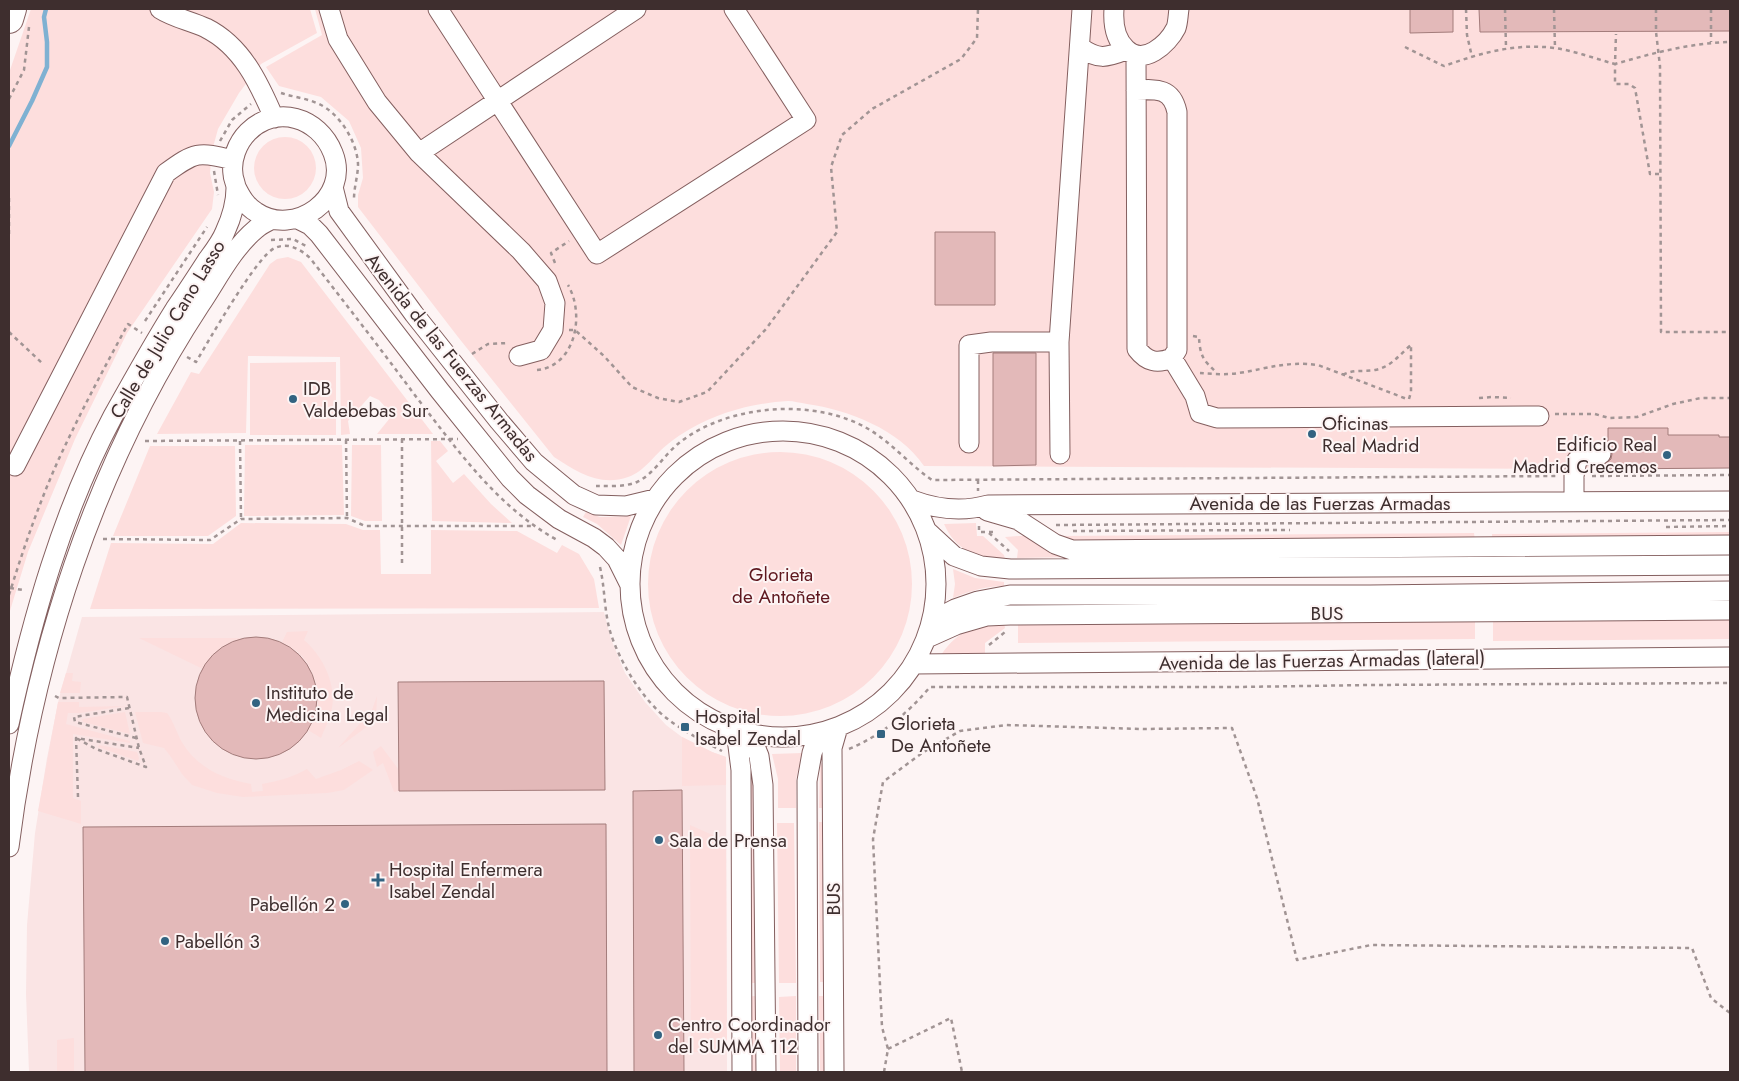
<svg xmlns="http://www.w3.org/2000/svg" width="1739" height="1081" font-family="Jost,sans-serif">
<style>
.built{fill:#fae4e4}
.green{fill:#fddedd}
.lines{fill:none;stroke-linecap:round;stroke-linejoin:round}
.stream{stroke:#7fb1d2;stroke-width:4.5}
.building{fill:#e3b9b9;stroke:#a37c7b}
.minor-casing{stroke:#845f5f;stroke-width:21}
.highway-casing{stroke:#845f5f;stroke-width:30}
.path{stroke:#a19494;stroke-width:2.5;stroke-dasharray:4 4;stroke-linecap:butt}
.minor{stroke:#fff;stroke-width:19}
.highway{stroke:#fff;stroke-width:28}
.poi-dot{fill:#326381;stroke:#fdf4f4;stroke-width:2}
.labels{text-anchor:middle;stroke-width:4;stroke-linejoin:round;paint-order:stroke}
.street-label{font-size:19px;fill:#3e2e2e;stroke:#fdf4f4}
.poi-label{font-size:19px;fill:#3e2e2e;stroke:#fdf4f4;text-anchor:start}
.park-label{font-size:19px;fill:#5f181f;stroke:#fdf4f4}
</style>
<rect width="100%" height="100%" fill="#fdf4f4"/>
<path class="built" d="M604 612 611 639 625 673 645 702 666 725 682 737 712 752 726 757 727 1072H29L26 994 27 925 35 833 47 758 59 698 82 617Z"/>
<path class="green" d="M31 9H310L317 33 261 64 239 93 218 129 212 151 210 173 214 192 212 209 127 333 75 439 28 552 9 614V73Z
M315 9H1730V468L1565 469 924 466C899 429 848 410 807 404 800 403 794 401 788 401 754 403 720 412 690 429 683 433 675 438 668 444 655 454 644 472 628 477 600 487 577 472 554 457L458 337 358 207V195L363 178 361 148 349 121 321 97 279 86 266 67 322 35Z
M254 168a31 31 0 1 1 62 0a31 31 0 1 1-62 0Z
M288 257 301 262 433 434H377L390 418V412L379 400 370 396 348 421 350 434 341 435 340 357 248 356 246 433 157 434 191 372 199 374 270 264 277 259Z
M336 362V435H250V363Z
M431 441H440L448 451 436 461 453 483 464 474 491 504 512 523 432 521Z
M245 445H342L344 515 244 516Z
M352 445H381L382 521H365L351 516Z
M150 446H235L236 516 208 536H113Z
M648 584a132 132 0 1 1 264 0a132 132 0 1 1-264 0Z
M586 512 600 517 631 516 621 545 597 524 583 517Z
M241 523 346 524 363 530H380L381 574H431V530L517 531 557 553 562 545 579 554 594 579 599 608 90 609 111 543 213 544Z
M976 523 977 536H983L1004 555 1005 559C977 558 956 551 944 524Z
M1730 532V540L1492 542V534Z
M1474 533 1475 541 1066 544 1055 536Z
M1032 535 1073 557 1017 558 1018 550 1005 537Z
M953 569 975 578 1004 582V586C985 586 970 591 953 598L955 584Z
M1475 617V639L1018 643V621Z
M1730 617V639L1493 641V619Z
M1004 622 1005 628 985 643V654L941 655C961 627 973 628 1004 622Z
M308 631 304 640C323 656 338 686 331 712 329 721 324 730 321 738L308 730C326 709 318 671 299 653 294 649 287 645 282 642L287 632Z
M139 638H243C224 645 213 651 203 669Z
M66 673H73L72 681 81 682 80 693H60Z
M377 696 376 720 338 748 372 710Z
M58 702H79V707L124 706 80 713H68L66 724 130 741V743L73 734V798L81 801V824L38 811Z
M125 712 130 734 83 722 82 719Z
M135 712H161L167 713C174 722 177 734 183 744 199 769 224 779 251 784L252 792 263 791 262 784C279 781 293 777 307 769L316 779 341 770 359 761 373 770 344 790 327 793 243 797 217 793 192 785 182 774 171 757 164 748 143 743Z
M682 737 712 752 726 757V785L682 786Z
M99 745 137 752 139 758 138 761 98 747Z
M381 746 399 770V791L394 792 383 763 377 767 373 752Z
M827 751 828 808H819L820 767Z
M747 753 751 762 753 774 755 983H746Z
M802 753 796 779V808H778V779L772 754Z
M819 822H828L830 982H820Z
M777 823H794L796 983H779Z
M690 825 726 841 727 1052H691Z
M755 996 756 1072H747L746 997Z
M796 996V1072H780L779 997Z
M819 996H828L829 1072H820Z
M74 1038V1072H57V1040Z"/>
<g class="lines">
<path class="stream" d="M9 146 32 101 47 67V42L44 17 46 9"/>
</g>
<path class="building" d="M1410 9H1453V32L1410 33Z
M1479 9H1730V31L1480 32Z
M935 232H995V305H935Z
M993 353H1036V465L993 466Z
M1608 428H1668V435H1719V437H1730V468L1604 469V465L1611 459 1612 454 1610 447 1604 443V441H1608Z
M195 698a61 61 0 1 1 122 0a61 61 0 1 1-122 0Z
M604 681 605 790 399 791 398 682Z
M682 790 684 1072H634L633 791Z
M606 824 607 1072H85L83 827Z"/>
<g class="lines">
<g class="minor-casing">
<path id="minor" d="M160 9C174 18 191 21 206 28 242 46 259 83 274 118
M329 9 338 39 377 102 419 153 521 251 547 281 555 303 553 330 541 350 519 356
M438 9 597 254 806 120 734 9
M1114 9C1113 23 1115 39 1126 49 1143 67 1168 44 1176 28 1178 23 1178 15 1179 9
M1080 47C1098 60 1106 58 1126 50
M1136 55 1137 349C1147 362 1157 364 1172 358
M1136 90C1157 89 1172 88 1177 112V350L1172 358 1195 396 1200 413 1217 418 1539 416
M419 153 636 9
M333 187 339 211 414 314 499 421 534 462 574 495 596 505 626 506 655 499
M298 219 310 225 319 234 440 391 510 478 527 495 559 519 594 538 606 547 617 559 629 583
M1059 342 1060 454
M630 584a153 153 0 1 1 306 0a153 153 0 1 1-306 0Z
M969 443V345L991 342H1059L1082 9
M15 466 166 173C195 152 198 151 233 160
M912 500C936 509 963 512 988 505L1730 501
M1574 502V476L1577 460 1585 455 1601 454
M987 511 1018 520 1055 544 1072 550 1730 545
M928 532 954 556 981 566 1010 569 1730 565
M932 621 955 609 978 601 1010 595H1370L1730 591
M927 638 956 625 987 616 1010 615 1730 610
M914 664 1730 657
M9 724C32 619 62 512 113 416 133 380 153 344 175 309 186 293 197 276 208 259 214 251 221 242 225 232 231 219 236 202 236 188 236 183 233 179 233 174 231 160 237 143 248 132 276 104 319 117 333 153 351 198 294 238 256 212 246 206 241 197 236 187
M736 730 741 770 742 1072
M750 734 759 756 763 785 766 1072
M9 847C33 656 94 467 200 305 217 280 232 249 256 229 260 225 267 222 272 219
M808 1072 807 781 812 753 819 733
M834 1072 832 748 838 727"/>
</g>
<g class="highway-casing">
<path id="highway" d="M9 19 12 9"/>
</g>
<path class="path" d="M1466 9 1467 35 1472 57
M1505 9 1506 47
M1554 9 1555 48
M1656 9V32L1660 66 1661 332H1730
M1711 9V42
M1405 47 1444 66C1481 53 1515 43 1555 48 1575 51 1596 59 1615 64L1616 34
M281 93C293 97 306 98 319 104 339 113 357 141 358 164 358 176 354 187 354 199
M9 99 24 70 29 27
M220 141 232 120 251 104
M214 171 218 195
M1659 174H1650L1635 88 1629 84H1615V64C1653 53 1691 43 1730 42
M9 198V238
M271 240 293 239 306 246
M555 263 551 253 569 241
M145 321 207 227
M569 330H575L604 356 632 387 658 398 679 402 707 392 766 329 837 232 831 167 842 135 872 109 961 59 977 38 978 9
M9 332 43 364
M1193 336 1199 337C1200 356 1203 360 1217 373
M472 354 488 344 508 343
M187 357 196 362C208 342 258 254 275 248 288 242 300 249 310 258 345 303 380 348 414 394 456 448 496 506 557 540L558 538
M537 370C576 366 585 314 568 285
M1200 373C1212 374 1227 375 1239 373 1270 368 1286 361 1318 365L1407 399
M1343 375C1353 369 1364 372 1375 370 1391 367 1399 355 1411 345
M1479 398 1492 397 1511 398
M1409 399 1411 392V345
M1555 414H1595L1609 418 1637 417 1673 404 1701 398H1730
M402 439V563
M346 440 347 518
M145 441 458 439
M240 441 241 519
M1592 476 1730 475
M978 480V491
M596 486C609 486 625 487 637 482 654 474 665 454 679 443 728 404 816 397 870 430 893 444 910 465 932 480L1559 476
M1056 525 1730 520
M979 526V532H995
M1666 527 1730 526
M1073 531 1290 530
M989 533 1009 551
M103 539 210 540 241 519 347 518 365 526H534
M600 567C605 588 604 610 610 631 619 661 643 701 669 720 685 732 703 741 722 751
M10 588 23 590
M9 595C23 550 38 506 57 463 79 415 103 370 128 324L142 333
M989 645 1005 632
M55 696 59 698 127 697 139 748 146 767 96 749 76 738
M129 708 74 717 75 722 136 738
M849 749C882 735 907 714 930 687H1238L1370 685 1730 683
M78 797 76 738 139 748
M888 1049 951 1018 962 1072
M884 1072 888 1049 882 1027 873 839 883 782 922 753 960 731 1006 725 1143 729 1232 728 1257 798 1297 960 1371 945 1692 948 1711 998 1730 1013"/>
<use href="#minor" class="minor"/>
<use href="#highway" class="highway"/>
</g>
<g class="poi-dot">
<circle cx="293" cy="399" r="5"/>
<circle cx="1312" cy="434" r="5"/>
<circle cx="1667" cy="455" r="5"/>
<circle cx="256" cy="703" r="5"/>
<rect x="680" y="722" width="10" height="10" rx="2.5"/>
<rect x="876" y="729" width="10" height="10" rx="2.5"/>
<circle cx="659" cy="840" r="5"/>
<path d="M375.5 872.5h5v5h5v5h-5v5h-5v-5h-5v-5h5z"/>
<circle cx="345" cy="904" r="5"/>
<circle cx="165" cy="941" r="5"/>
<circle cx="658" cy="1035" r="5"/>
</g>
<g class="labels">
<g class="street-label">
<text transform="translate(167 329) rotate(-59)" y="7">Calle de Julio Cano Lasso</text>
<text transform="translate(452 357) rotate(51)" y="7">Avenida de las Fuerzas Armadas</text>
<text x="1320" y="510">Avenida de las Fuerzas Armadas</text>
<text x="1327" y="620">BUS</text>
<text transform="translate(1322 660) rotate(-1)" y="7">Avenida de las Fuerzas Armadas (lateral)</text>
<text transform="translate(833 899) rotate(-90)" y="7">BUS</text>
</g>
<g class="poi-label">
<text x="303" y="395">IDB<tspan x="303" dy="22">Valdebebas Sur</tspan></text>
<text x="1322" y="430">Oficinas<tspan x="1322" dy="22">Real Madrid</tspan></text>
<text x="1657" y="451" text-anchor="end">Edificio Real<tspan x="1657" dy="22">Madrid Crecemos</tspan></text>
<text x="266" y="699">Instituto de<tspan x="266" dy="22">Medicina Legal</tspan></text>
<text x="695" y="723">Hospital<tspan x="695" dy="22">Isabel Zendal</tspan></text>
<text x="891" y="730">Glorieta<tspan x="891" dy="22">De Antoñete</tspan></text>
<text x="669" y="847">Sala de Prensa</text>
<text x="389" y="876">Hospital Enfermera<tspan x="389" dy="22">Isabel Zendal</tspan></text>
<text x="335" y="911" text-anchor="end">Pabellón 2</text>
<text x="175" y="948">Pabellón 3</text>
<text x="668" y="1031">Centro Coordinador<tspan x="668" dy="22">del SUMMA 112</tspan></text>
</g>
<g class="park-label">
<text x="781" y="581">Glorieta<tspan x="781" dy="22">de Antoñete</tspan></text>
</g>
</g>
<rect width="1739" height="1081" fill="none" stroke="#3e2e2e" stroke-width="20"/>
</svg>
